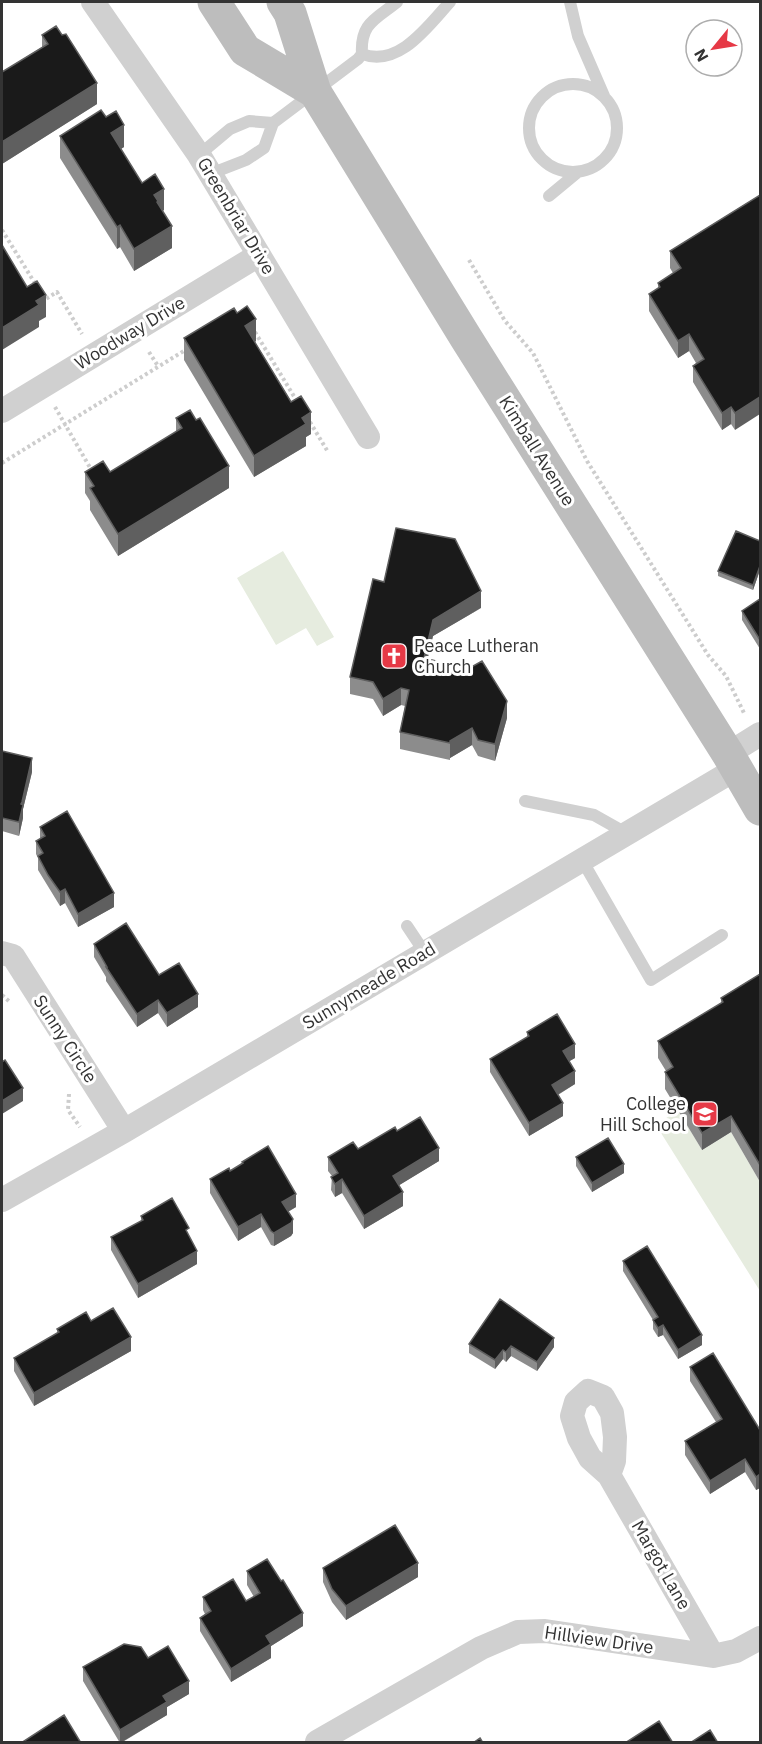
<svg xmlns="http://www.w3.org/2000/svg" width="762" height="1744" font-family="'IBM Plex Sans',sans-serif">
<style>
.green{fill:#e6ecdf}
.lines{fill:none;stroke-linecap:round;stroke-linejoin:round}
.path{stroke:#cdcdcd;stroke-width:4;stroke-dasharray:3 3;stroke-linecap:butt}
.service{stroke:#d0d0d0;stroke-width:12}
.minor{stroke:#d0d0d0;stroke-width:24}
.secondary{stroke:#bdbdbd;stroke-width:33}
.wall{fill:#8c8c8c}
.shaded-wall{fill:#5f5f5f}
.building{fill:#1a1a1a;stroke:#5f5f5f;stroke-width:1.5}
.labels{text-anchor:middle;stroke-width:6;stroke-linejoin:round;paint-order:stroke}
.street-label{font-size:18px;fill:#333;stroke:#fff}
.poi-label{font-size:18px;fill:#333;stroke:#fff;text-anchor:start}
</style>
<rect width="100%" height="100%" fill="#fff"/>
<path class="green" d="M283 551 334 637 317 646 306 628 276 645 237 578Z
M678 1110 702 1150 731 1132 760 1182V1291L656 1125Z"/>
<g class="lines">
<path class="path" d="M2 230 36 285
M469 260 505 321 533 353 587 461 708 655 726 676 744 713
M43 297 44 300 57 292 82 334
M255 332 298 403
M149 352 158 366
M55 407 92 471
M310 422 328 452
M2 463 187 349
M2 995 10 1002
M69 1094 68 1110 80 1127"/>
<path class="service" d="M570 2 578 36 604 96
M362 54C399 68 428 26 450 2
M529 128a44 44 0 1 1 88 0a44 44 0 1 1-88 0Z
M199 155 230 129 249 121 273 123
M210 174 246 160 264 148 273 123 358 59 362 54C360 23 376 19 397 2
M549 196 578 172
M525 801 594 815 626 833
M582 860 651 980 722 935
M407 926 425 953"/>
<path class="minor" d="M93 2 199 155 368 437
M2 411 259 255
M728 754 760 734
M2 953 13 956 124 1131
M2 1200 124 1131 736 769
M609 1475 614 1461 615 1437 612 1413 603 1397 588 1391 576 1402 572 1416 579 1438 590 1458 609 1475 713 1656
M317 1742 481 1648 518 1632 545 1631 713 1656 736 1651 760 1638"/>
<path class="secondary" d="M214 2 245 50 315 92
M283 2 290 13 315 92 466 338 728 754 760 809"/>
</g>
<path class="wall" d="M42 35 97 104 2 164V72L42 47Z
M60 136 124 147 121 149 142 183 164 210 162 211 172 248 134 271 120 247 117 249 60 158Z
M760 195 735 430 731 424 722 430 693 382V366L696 363 689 351 678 358 649 311V294L658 289V283L673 273 670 268V251Z
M184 338 256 341 255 342 311 434 306 437V446L254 477 184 360Z
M176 418 229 488 118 556 90 510V501L85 493V472H110L176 432Z
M760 541V570L753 590 718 576V571Z
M760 599V649L742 620V611Z
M481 608 433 636 427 659 507 718 495 761 478 756 472 745 450 758V760L400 749V732L405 706 401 705 383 716 373 699 350 694V677Z
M2 751 32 772 23 809V818L19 836 2 831Z
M40 827 114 907 78 927 65 903 60 906 38 870V858L36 854V841L40 839Z
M94 944 159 975 198 1007 167 1027 158 1013 137 1027 106 981V977L94 957Z
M760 974V1182L731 1132 702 1150 665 1089V1072L666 1071 658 1058V1041L721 1003V998Z
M527 1032 575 1058 569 1061 575 1084 558 1095 563 1116 529 1136 490 1072V1059L527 1037Z
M397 1131 439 1161 399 1185 403 1206 364 1229 342 1193 335 1197 331 1190 332 1176 328 1171V1157L358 1149Z
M576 1157 624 1173 592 1192 576 1166Z
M242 1162 296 1207 288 1212 293 1233 291 1236 274 1246 271 1245 261 1227 238 1241 210 1193V1179L230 1171 242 1164Z
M760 1203V1223L759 1221V1204Z
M141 1216 189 1237 197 1264 138 1298 111 1250V1237L141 1221Z
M623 1261 702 1345 678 1359 663 1335 658 1337 653 1329V1320L623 1271Z
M91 1321 131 1351 34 1406 14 1371V1358L57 1333V1329Z
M469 1344 554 1347 537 1371 511 1356 506 1362 503 1359 495 1369 469 1353Z
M690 1367 760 1430V1488L756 1490 745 1472 710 1494 685 1455V1441L716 1422 690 1381Z
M323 1568 418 1577 346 1620 332 1602 323 1582Z
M247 1571 303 1626 271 1646V1658L231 1682 200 1631V1618L205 1614 203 1610V1597L246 1601 254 1597 247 1585Z
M148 1658 189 1694 167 1707V1715L121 1743H120L83 1681V1667Z"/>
<path class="shaded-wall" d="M97 83V104L2 164V142Z
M124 125V147L111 155V133Z
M164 189V210L158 214 154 195Z
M120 225V247L117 249V227Z
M172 226V248L134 271V249Z
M46 295V317L39 321V327L2 350V328L36 301Z
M256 319V341L245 348V326Z
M689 334V351L678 358V341Z
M760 397V414L735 430V413Z
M731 407V424L722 430V413Z
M311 412V434L306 437V446L254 477V456L302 418Z
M229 466V488L118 556V534Z
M760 566V570L753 590V585Z
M481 591V608L433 636 424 675V658L433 620Z
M401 688V705L383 716V699Z
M507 701V718L495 761V744Z
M472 728V745L450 758V760V741Z
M32 758V772L23 809V818L19 836V822L21 804Z
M65 889V903L60 906V892Z
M114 893V907L78 927V914Z
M198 994V1007L167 1027V1013Z
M158 1000V1013L137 1027V1014Z
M575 1044V1058L563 1065V1051Z
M575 1071V1084L552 1098V1085Z
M23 1088V1101L2 1114V1120V1101Z
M563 1103V1116L529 1136V1123Z
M731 1116V1132L702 1150V1133Z
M439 1148V1161L393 1189V1176Z
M624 1164V1173L592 1192V1183Z
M342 1179V1193L335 1197V1184Z
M403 1192V1206L364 1229V1216Z
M296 1194V1207L282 1215V1202Z
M261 1214V1227L238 1241V1227Z
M293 1219V1233L291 1236 274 1246V1233Z
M197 1251V1264L138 1298V1284Z
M663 1325V1335L658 1337V1328Z
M702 1335V1345L678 1359V1350Z
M131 1337V1351L34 1406V1393Z
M554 1338V1347L537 1371V1362Z
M511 1346V1356L506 1362V1352Z
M503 1350V1359L495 1369V1360Z
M745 1459V1472L710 1494V1481Z
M760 1474V1488L756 1490V1477Z
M418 1563V1577L346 1620V1606Z
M303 1613V1626L271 1646V1658L231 1682V1669L266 1636Z
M189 1681V1694L167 1707V1715L120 1743V1730L163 1696Z"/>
<path class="building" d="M56 26 62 35 66 34 97 83 2 142V72L48 44 42 35Z
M101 110 106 117 116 111 124 125 111 133 142 183 155 174 164 189 154 195 158 201 157 202 172 226 134 249 120 225 117 227 60 136Z
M760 195V397L735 413 731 407 722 413 693 366 704 359 689 334 678 341 649 294 660 287 658 283 681 268 670 251Z
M2 245 27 287 37 281 46 295 36 301 39 305 2 328Z
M247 306 256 319 245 326 291 402 301 396 311 412 302 418 306 424 254 456 184 338 234 308 237 313Z
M190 410 196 420 200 418 229 466 118 534 90 488 94 486 85 472 103 461 110 472 182 428 176 418Z
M396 528 455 539 481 591 433 620 424 658 468 669 482 661 507 701 495 744 478 740 472 728 450 741V743L400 732 409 690 401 688 383 699 373 682 350 677 373 579 384 582Z
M736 531 760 541V566L753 585 718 571Z
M760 599V640L742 611Z
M2 751 32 758 22 802 21 804 23 805 19 822 2 818Z
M67 811 114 893 78 914 65 889 60 892 48 875 38 856 43 853 36 841 45 836 40 827Z
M126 923 159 975 179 963 198 994 167 1013 158 1000 137 1014 106 967H107L94 944Z
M760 974V1165L731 1116 702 1133 665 1072 673 1067 658 1041 723 1002 721 998Z
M557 1014 575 1044 563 1051 575 1071 552 1085 563 1103 529 1123 490 1059 529 1036 527 1032Z
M5 1060 23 1088 2 1101V1062Z
M420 1117 439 1148 393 1176 403 1192 364 1216 342 1179 335 1184 331 1177 338 1173 328 1157 353 1142 358 1149 395 1127 397 1131Z
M608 1138 624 1164 592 1183 576 1157Z
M268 1146 296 1194 282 1202 293 1219 291 1223 274 1233 271 1231 261 1214 238 1227 210 1179 229 1168 230 1171 243 1163 242 1162Z
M172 1198 189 1228 186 1230 197 1251 138 1284 111 1237 143 1220 141 1216Z
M647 1246 702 1335 678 1350 663 1325 658 1328 653 1320 658 1317 623 1261Z
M500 1299 554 1338 537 1362 511 1346 506 1352 503 1350 495 1360 469 1344Z
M113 1308 131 1337 34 1393 14 1358 59 1332 57 1329 86 1312 91 1321Z
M713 1353 760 1430V1474L756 1477 745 1459 710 1481 685 1441 722 1419 690 1367Z
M395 1525 418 1563 346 1606 332 1589 323 1568Z
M267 1559 281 1581 283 1580 303 1613 266 1636 271 1644 231 1669 200 1618 211 1611 203 1597 233 1579 246 1601 260 1593 247 1571Z
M124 1644 141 1647 148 1658 168 1646 189 1681 163 1696 167 1702 120 1730 83 1667Z
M64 1715 81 1743H21Z
M659 1721 673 1743H625Z
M710 1730 718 1743H690Z
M480 1738 483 1743H473Z"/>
<defs>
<g id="church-square" transform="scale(1.35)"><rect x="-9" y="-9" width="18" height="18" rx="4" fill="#e63946" stroke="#fff"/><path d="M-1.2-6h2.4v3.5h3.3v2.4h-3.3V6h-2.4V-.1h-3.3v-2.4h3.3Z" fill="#fff"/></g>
<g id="school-square" transform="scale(1.35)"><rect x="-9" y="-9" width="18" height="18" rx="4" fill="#e63946" stroke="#fff"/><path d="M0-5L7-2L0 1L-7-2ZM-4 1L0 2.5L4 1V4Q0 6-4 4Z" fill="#fff"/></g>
</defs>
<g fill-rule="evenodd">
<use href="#church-square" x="394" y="656"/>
<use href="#school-square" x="705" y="1114"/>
</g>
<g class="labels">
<g class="street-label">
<text transform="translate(236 216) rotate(59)" y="6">Greenbriar Drive</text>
<text transform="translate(130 333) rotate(-31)" y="6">Woodway Drive</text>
<text transform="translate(537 451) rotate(58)" y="6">Kimball Avenue</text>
<text transform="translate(369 986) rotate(-31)" y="6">Sunnymeade Road</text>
<text transform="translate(65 1039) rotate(57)" y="6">Sunny Circle</text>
<text transform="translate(661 1565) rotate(60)" y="6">Margot Lane</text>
<text transform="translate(599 1640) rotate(8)" y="6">Hillview Drive</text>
</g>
<g class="poi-label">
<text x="414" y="652">Peace Lutheran<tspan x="414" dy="21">Church</tspan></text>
<text x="686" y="1110" text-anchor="end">College<tspan x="686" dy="21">Hill School</tspan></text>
</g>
</g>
<rect width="762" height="1744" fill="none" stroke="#333333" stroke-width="6"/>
<g transform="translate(714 48) rotate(240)"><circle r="28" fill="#ffffff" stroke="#adadad" stroke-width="1.5"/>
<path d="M0-4.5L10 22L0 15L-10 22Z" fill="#e63946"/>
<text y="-9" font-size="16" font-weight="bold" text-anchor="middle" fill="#333333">N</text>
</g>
</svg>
